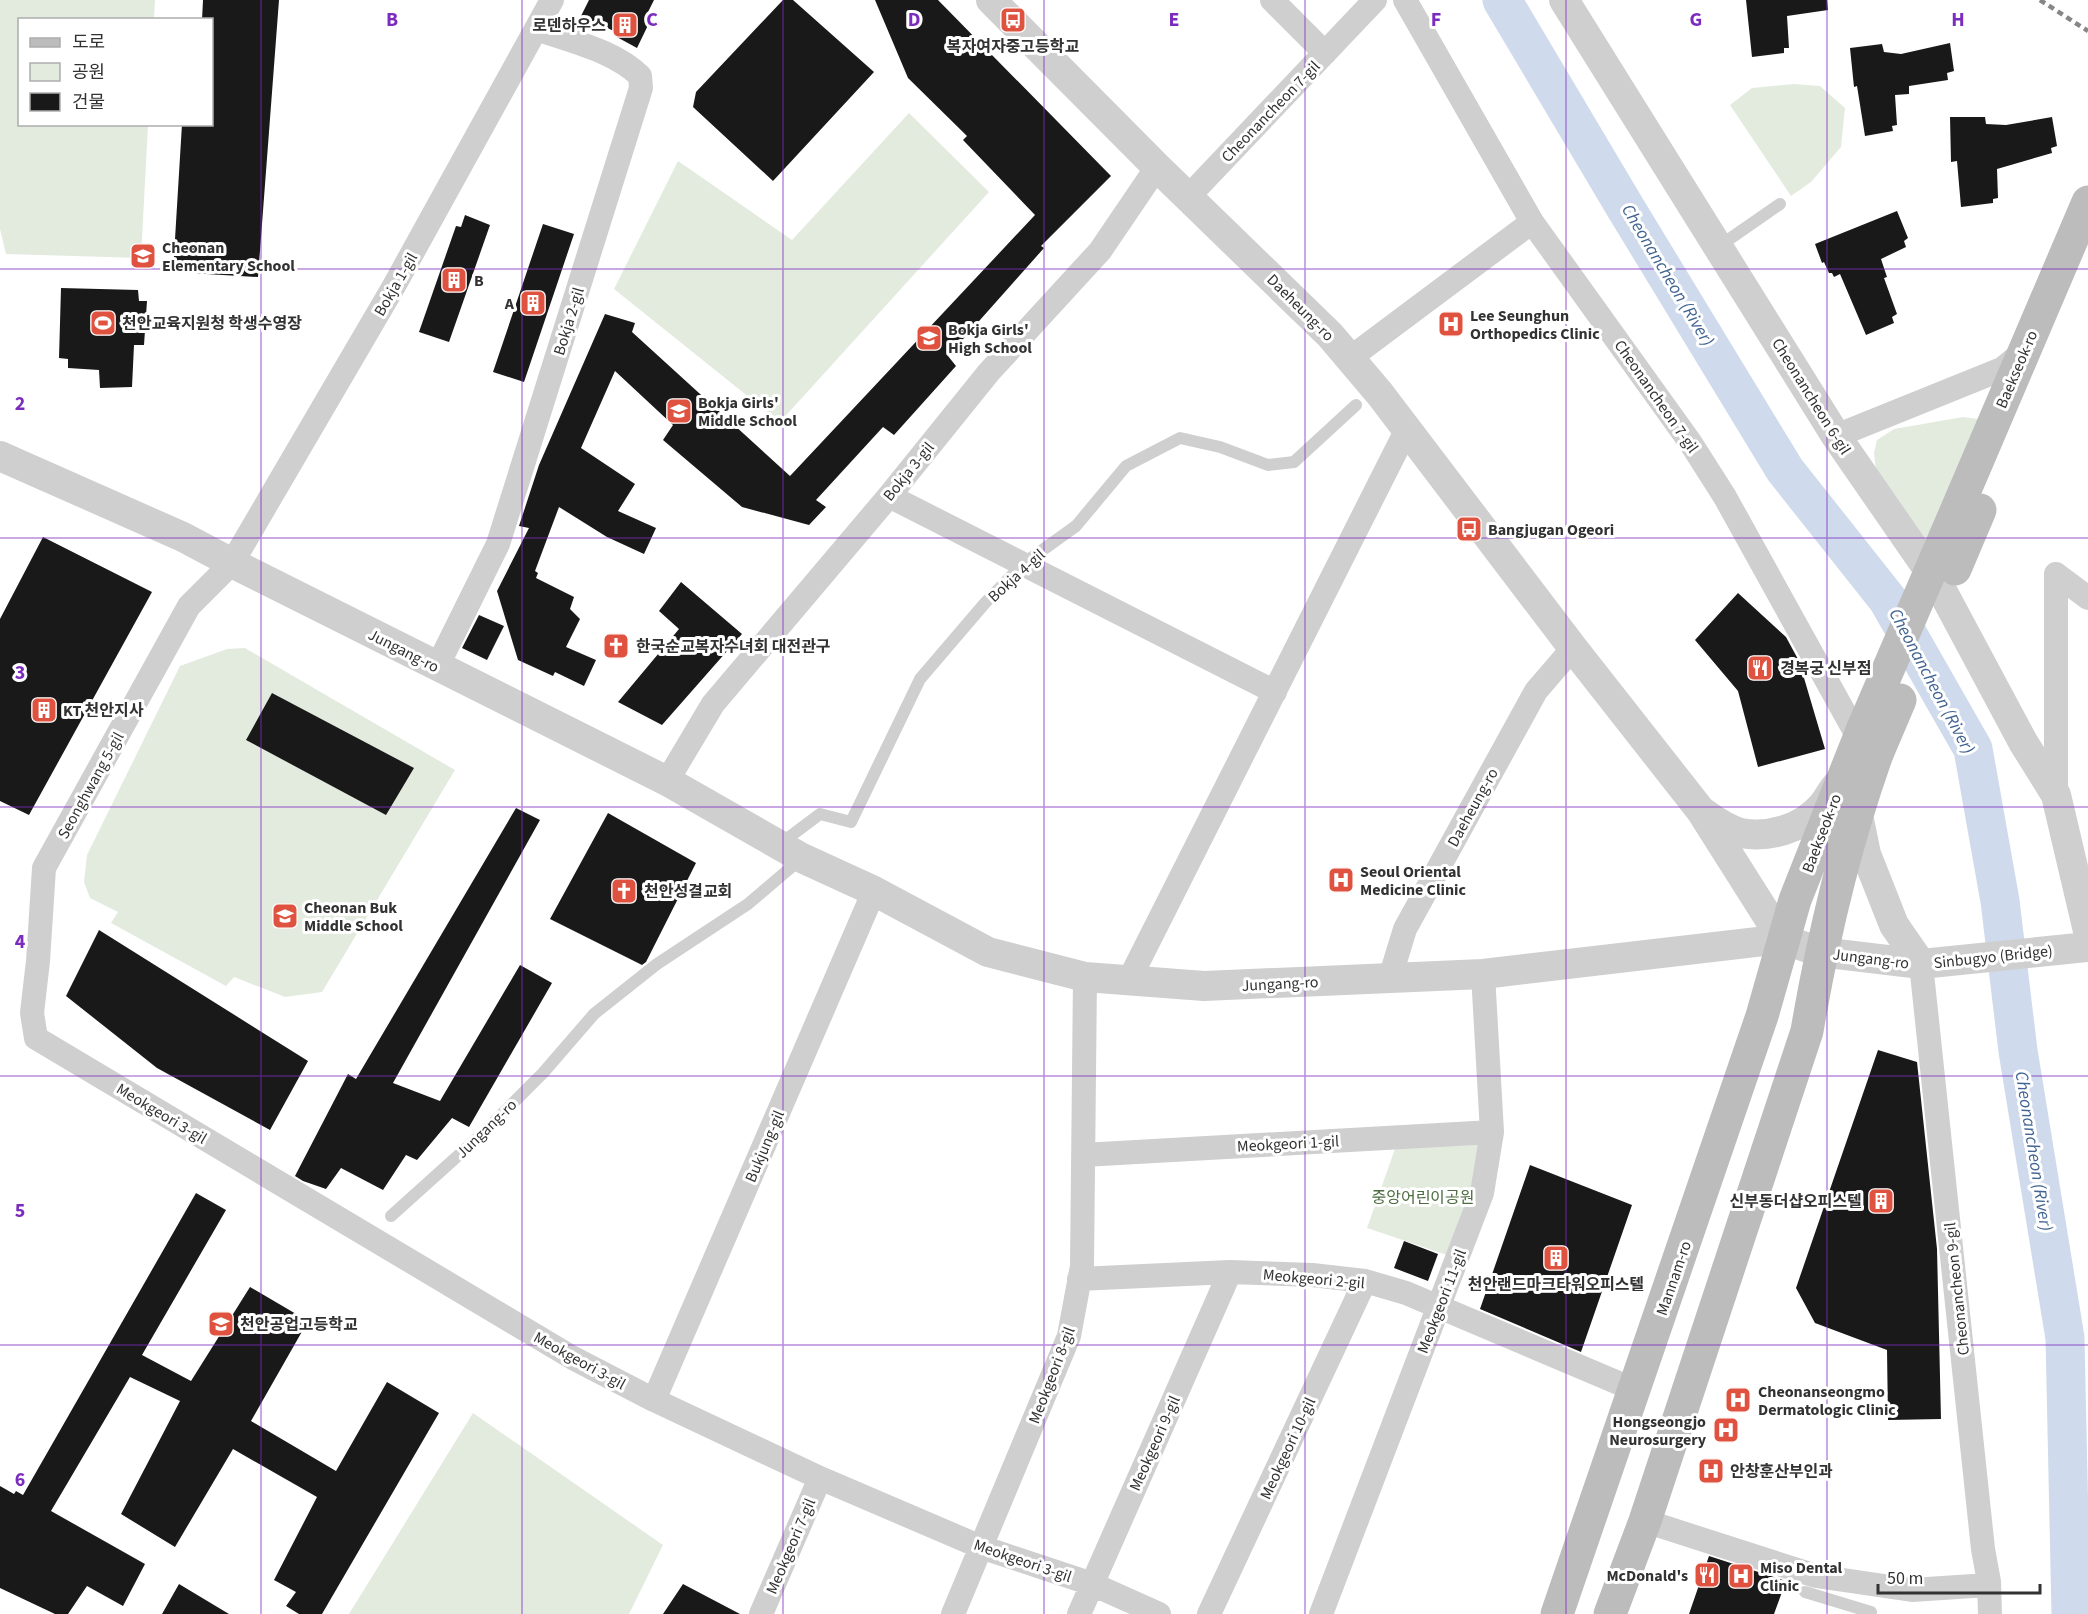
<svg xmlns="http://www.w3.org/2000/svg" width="2088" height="1614" font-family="'Source Sans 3','Noto Sans KR',sans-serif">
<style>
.green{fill:#e3ebdf}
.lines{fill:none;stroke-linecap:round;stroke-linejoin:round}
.river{stroke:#cfdbec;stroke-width:39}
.building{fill:#191919}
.service{stroke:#cfcfcf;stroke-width:12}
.minor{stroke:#cfcfcf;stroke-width:24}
.tertiary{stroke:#cfcfcf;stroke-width:30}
.secondary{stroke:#bcbcbc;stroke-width:33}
.rail{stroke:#878787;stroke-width:4.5;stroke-dasharray:6 4.5;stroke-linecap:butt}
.secondary-bridge{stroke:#bcbcbc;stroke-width:33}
.grid{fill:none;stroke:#7b2cbf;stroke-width:1.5;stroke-opacity:0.55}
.labels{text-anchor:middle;stroke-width:6;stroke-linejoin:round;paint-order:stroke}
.poi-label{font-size:16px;font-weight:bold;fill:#323232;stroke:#fff;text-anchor:start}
.street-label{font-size:16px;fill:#323232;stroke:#fff}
.park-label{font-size:16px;fill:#4d6d40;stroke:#fff}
.water-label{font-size:18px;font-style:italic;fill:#426492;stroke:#fff}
.grid-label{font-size:20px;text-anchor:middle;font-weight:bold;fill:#7b2cbf;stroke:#fff;stroke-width:6;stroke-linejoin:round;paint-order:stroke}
</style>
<rect width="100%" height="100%" fill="#fff"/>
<path class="green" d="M0 0H155L154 19 20 20V124L148 125 141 258 6 254 0 229Z
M1794 84 1820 86 1845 108 1841 147 1811 182 1791 196 1730 105 1752 88Z
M909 113 989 192 780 422 614 289 678 161 792 240Z
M1963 417 1978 419 1926 541 1876 471 1874 453 1877 440 1894 429Z
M245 648 455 770 322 992 285 997 234 977 226 986 111 923 118 912 90 898 84 882 87 855 180 666 227 649Z
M1478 1142V1166L1447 1255 1367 1228 1396 1146Z
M473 1413 663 1545 629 1614H349Z"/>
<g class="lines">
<path class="river" d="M1502 0 1625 207 1785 470 1888 600 1973 749 2000 901 2018 1051 2065 1338 2071 1614"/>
</g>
<path class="building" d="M203 0H279L258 277 173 272 182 124H212V20H202Z
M589 0H654L647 14 652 17 637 48 615 36 616 32 581 16Z
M783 0H793L874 72 773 181 693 107 696 92Z
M875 0H938L1111 176 1041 246 1044 248 948 356 956 366 894 435 883 427 816 500 826 507 809 525 742 507 663 440 673 425 615 371 581 448 635 484 618 511 656 528 644 554 607 537 559 507 535 571 538 573 536 578 574 597 570 609 580 619 566 647 596 660 584 686 555 672 553 676 518 660 497 591 529 528 519 526 539 465 605 314 635 323 632 332 790 476 1035 215 963 140 967 136 908 78Z
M1746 0H1827L1828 10 1787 16 1789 48H1784V53L1752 57Z
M1950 43 1954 71 1947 73 1948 80 1909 86V94L1895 95 1897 125 1892 126 1893 131 1865 136 1857 86 1854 87 1850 48 1882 44 1884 52 1901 54Z
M1950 117H1985L1986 124 2006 125 2052 117 2057 146 2051 148 2052 153 1997 169 1998 198 1993 199V203L1961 207 1957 161 1951 162Z
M1897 211 1908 238 1904 241 1906 247 1881 259 1887 277 1884 278 1897 314 1892 317 1894 323 1866 335 1840 274 1834 277 1832 273H1829L1824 262 1822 263 1815 244Z
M465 215 490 225 449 342 419 332 456 226 461 227Z
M543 224 574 234 524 382 493 372Z
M61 288 138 290 139 301H147L144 345H134L132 387 100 388 99 370 68 368V359L59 358Z
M43 537 152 592 29 815 0 801V619Z
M681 582 742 634 662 725 618 702 679 629 659 611Z
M1738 593 1786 637 1799 661 1825 749 1758 767 1738 691 1695 640Z
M479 615 504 626 487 660 462 648Z
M272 693 414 768 386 815 246 740Z
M516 808 540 820 393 1083 440 1101 520 965 552 983 469 1127 452 1118 417 1160 406 1155 383 1190 341 1168 326 1189 303 1181 295 1176 348 1074 356 1079Z
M608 813 696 863 646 962 642 965 550 919Z
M99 930 308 1061 270 1130 157 1068 66 996Z
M1878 1050 1917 1062 1937 1249 1941 1419 1888 1420 1887 1350 1815 1323 1796 1288Z
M1530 1165 1632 1205 1581 1352 1480 1309Z
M196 1193 226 1210 142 1355 191 1381 250 1287 308 1321 251 1421 336 1471 387 1382 439 1413 322 1614H299L286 1606 296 1592 274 1580 317 1497 233 1449 175 1547 121 1514 180 1401 130 1377 51 1511 145 1564 123 1606 87 1586 68 1614H55L0 1588V1486L14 1494 16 1491 23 1495Z
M1404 1241 1438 1254 1428 1281 1394 1268Z
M1709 1556 1786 1581 1774 1614H1689Z
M179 1584 229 1614H162Z
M683 1584 740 1614H663Z"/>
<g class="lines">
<path class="service" d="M1718 247 1780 204
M780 844 820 814 851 822 920 679 985 603 1023 564 1076 526 1126 466 1180 438 1220 447 1268 465 1294 462 1356 405
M391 1216 481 1135 543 1073 594 1014 657 964 748 904 802 858
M1805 1592 1871 1612 1870 1614"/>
<path class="minor" d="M552 0 394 286 232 563 189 606 44 868 38 961 32 1013 36 1038 573 1358 654 1400 820 1478 981 1547 1092 1584 1159 1614
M1272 0 1325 53
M1405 0 1532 222 1690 442 1725 497 1859 739
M1189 196 1375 0
M1350 358 1532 222
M1836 436 2002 369 2024 351
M889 496 1275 692
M2056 574V795
M2056 574 2088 598
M437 667 498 544 641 88 640 76C613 50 572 42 537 29
M667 781 713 704 889 496 989 372 1100 251 1157 167
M1921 964 1983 1549 1989 1582 1990 1614
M1390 978 1405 929 1536 691 1573 648
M1129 980 1407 429
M1083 1155 1492 1132
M1079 1279 1230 1272 1312 1275 1365 1281 1406 1293 1635 1390
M654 1400 874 891
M1645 1521 1816 1576 1912 1590 1988 1585
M761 1614 820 1478
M953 1614 1069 1336 1082 1266 1085 977
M1079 1614 1230 1272
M1209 1614 1365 1281
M1321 1614 1482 1193 1492 1132 1483 974"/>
<path class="tertiary" d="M991 0 1157 167 1330 335 1380 394 1573 648 1701 811 1782 939
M1564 0 1836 436 1939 585 2023 742 2056 795 2088 931
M0 456 183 537 232 563 667 781 802 858 874 891 988 952 1085 977 1204 986 1483 974 1782 939 1820 952 1921 964 2088 947
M1857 810 1866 854 1894 925 1921 964
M1704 813C1715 821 1728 830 1741 833 1769 838 1800 829 1819 809 1826 803 1830 793 1836 786"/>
<path class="secondary" d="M1945 537 2088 202
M1955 569 1980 510
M1557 1614 1762 1016 1795 900 1863 728
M1610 1614 1645 1521 1807 1031C1823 937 1845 844 1877 754"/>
<path class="rail" d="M2040 0 2088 31"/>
<path class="secondary-bridge" d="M1863 728 1945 537
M1877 754 1900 700"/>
</g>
<path class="grid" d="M261 0V1614M522 0V1614M783 0V1614M1044 0V1614M1305 0V1614M1566 0V1614M1827 0V1614M0 269H2088M0 538H2088M0 807H2088M0 1076H2088M0 1345H2088"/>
<defs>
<g id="bus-square" transform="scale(1.35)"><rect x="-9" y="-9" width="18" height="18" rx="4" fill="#df523f" stroke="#fff"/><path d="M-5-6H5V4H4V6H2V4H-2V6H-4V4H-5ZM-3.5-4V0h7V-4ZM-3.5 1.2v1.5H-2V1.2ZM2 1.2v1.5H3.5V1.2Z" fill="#fff"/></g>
<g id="building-square" transform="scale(1.35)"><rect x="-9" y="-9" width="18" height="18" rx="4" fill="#df523f" stroke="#fff"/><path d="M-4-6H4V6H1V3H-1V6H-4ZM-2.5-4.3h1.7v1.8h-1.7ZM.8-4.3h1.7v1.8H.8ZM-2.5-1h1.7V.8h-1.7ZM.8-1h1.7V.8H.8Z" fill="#fff"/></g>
<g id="school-square" transform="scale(1.35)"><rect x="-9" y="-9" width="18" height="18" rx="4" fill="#df523f" stroke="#fff"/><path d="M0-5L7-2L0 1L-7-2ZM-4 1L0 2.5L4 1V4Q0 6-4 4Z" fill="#fff"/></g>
<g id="stadium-square" transform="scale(1.35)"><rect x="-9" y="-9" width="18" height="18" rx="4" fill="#df523f" stroke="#fff"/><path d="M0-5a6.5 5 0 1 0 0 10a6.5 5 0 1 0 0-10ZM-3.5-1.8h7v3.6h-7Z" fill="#fff"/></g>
<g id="hospital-square" transform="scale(1.35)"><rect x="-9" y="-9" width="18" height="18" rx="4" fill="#df523f" stroke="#fff"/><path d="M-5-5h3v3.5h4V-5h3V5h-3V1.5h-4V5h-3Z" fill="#fff"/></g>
<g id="church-square" transform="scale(1.35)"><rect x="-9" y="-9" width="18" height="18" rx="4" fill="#df523f" stroke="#fff"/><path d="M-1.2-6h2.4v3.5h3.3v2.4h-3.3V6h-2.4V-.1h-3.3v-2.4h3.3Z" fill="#fff"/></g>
<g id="restaurant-square" transform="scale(1.35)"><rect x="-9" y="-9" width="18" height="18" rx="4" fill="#df523f" stroke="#fff"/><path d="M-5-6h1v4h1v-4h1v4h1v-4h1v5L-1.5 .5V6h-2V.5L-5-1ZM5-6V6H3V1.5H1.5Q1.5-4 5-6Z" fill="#fff"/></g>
</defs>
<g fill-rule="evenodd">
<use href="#bus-square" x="1013" y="20"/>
<use href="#building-square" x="625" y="25"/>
<use href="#school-square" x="143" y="256"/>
<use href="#building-square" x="454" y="280"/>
<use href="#building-square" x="533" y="303"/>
<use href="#stadium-square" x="103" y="323"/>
<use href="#hospital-square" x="1451" y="324"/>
<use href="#school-square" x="929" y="338"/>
<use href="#school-square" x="679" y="411"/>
<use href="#bus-square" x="1469" y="529"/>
<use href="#church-square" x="616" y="646"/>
<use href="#restaurant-square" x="1760" y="668"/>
<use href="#building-square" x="44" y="710"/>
<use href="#hospital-square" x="1341" y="880"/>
<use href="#church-square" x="624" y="891"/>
<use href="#school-square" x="285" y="916"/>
<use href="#building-square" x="1881" y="1201"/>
<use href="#building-square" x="1556" y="1258"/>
<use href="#school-square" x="221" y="1324"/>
<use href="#hospital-square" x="1738" y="1400"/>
<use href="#hospital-square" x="1726" y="1430"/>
<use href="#hospital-square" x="1711" y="1471"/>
<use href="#restaurant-square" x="1707" y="1575"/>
<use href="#hospital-square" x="1741" y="1576"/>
</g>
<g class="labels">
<g class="poi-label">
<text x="606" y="31" text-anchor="end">로덴하우스</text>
<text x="1013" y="52" text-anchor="middle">복자여자중고등학교</text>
<text x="162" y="253">Cheonan<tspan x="162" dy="18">Elementary School</tspan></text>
<text x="474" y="286">B</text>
<text x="514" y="309" text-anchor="end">A</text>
<text x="1470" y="321">Lee Seunghun<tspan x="1470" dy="18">Orthopedics Clinic</tspan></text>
<text x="122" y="329">천안교육지원청 학생수영장</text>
<text x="948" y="335">Bokja Girls'<tspan x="948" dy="18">High School</tspan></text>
<text x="698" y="408">Bokja Girls'<tspan x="698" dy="18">Middle School</tspan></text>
<text x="1488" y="535">Bangjugan Ogeori</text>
<text x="636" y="652">한국순교복자수녀회 대전관구</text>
<text x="1780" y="674">경복궁 신부점</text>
<text x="63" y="716">KT 천안지사</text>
<text x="1360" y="877">Seoul Oriental<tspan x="1360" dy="18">Medicine Clinic</tspan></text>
<text x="644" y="897">천안성결교회</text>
<text x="304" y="913">Cheonan Buk<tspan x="304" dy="18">Middle School</tspan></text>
<text x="1862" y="1207" text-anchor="end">신부동더샵오피스텔</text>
<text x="1556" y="1290" text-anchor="middle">천안랜드마크타워오피스텔</text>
<text x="240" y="1330">천안공업고등학교</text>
<text x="1758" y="1397">Cheonanseongmo<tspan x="1758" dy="18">Dermatologic Clinic</tspan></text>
<text x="1706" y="1427" text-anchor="end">Hongseongjo<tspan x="1706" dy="18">Neurosurgery</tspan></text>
<text x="1730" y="1477">안창훈산부인과</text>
<text x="1760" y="1573">Miso Dental<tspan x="1760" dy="18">Clinic</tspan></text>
<text x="1688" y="1581" text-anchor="end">McDonald's</text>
</g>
<g class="street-label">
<text transform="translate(1270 111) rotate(-46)" y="6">Cheonancheon 7-gil</text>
<text transform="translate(395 284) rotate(-60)" y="6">Bokja 1-gil</text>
<text transform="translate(1301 307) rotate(45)" y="6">Daeheung-ro</text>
<text transform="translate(568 321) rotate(-73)" y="6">Bokja 2-gil</text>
<text transform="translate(2016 369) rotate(-67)" y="6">Baekseok-ro</text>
<text transform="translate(1657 396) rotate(55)" y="6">Cheonancheon 7-gil</text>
<text transform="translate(1812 396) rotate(58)" y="6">Cheonancheon 6-gil</text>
<text transform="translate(908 471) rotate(-51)" y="6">Bokja 3-gil</text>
<text transform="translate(1016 575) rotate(-42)" y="6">Bokja 4-gil</text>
<text transform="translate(404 650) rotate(27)" y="6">Jungang-ro</text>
<text transform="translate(90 785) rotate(-61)" y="6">Seonghwang 5-gil</text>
<text transform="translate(1472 807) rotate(-61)" y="6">Daeheung-ro</text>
<text transform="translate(1821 833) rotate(-69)" y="6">Baekseok-ro</text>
<text transform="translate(1993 956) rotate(-6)" y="6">Sinbugyo (Bridge)</text>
<text transform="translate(1871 958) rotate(7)" y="6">Jungang-ro</text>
<text transform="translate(1280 983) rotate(-3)" y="6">Jungang-ro</text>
<text transform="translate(162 1113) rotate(31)" y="6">Meokgeori 3-gil</text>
<text transform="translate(486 1128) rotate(-44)" y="6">Jungang-ro</text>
<text transform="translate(1288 1143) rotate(-3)" y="6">Meokgeori 1-gil</text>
<text transform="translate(764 1146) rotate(-67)" y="6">Bukjung-gil</text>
<text transform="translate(1314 1278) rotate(5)" y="6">Meokgeori 2-gil</text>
<text transform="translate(1673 1278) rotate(-71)" y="6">Mannam-ro</text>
<text transform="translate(1956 1289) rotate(-96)" y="6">Cheonancheon 9-gil</text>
<text transform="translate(1441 1301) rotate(-69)" y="6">Meokgeori 11-gil</text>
<text transform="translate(580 1360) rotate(29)" y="6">Meokgeori 3-gil</text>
<text transform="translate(1051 1375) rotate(-69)" y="6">Meokgeori 8-gil</text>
<text transform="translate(1154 1443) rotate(-66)" y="6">Meokgeori 9-gil</text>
<text transform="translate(1287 1448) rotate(-65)" y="6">Meokgeori 10-gil</text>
<text transform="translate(790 1546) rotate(-67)" y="6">Meokgeori 7-gil</text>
<text transform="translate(1023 1560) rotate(19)" y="6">Meokgeori 3-gil</text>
</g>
<g class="park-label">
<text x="1423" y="1203">중앙어린이공원</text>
</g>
<g class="water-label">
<text transform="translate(1668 275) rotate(59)" y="6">Cheonancheon (River)</text>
<text transform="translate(1932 681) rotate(62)" y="6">Cheonancheon (River)</text>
<text transform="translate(2034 1151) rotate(81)" y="6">Cheonancheon (River)</text>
</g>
</g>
<g class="grid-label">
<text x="392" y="26">B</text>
<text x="652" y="26">C</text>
<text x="914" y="26">D</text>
<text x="1174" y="26">E</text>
<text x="1436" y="26">F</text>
<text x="1696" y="26">G</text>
<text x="1958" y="26">H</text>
<text x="20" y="410">2</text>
<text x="20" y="679">3</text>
<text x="20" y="948">4</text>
<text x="20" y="1217">5</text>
<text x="20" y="1486">6</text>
</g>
<rect x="18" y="18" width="195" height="108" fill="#ffffff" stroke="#adadad" stroke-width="1.5"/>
<rect x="30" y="38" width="30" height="9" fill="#bcbcbc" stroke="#adadad" stroke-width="1.5"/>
<text x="72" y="48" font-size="18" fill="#323232">도로</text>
<rect x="30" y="63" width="30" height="18" fill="#e3ebdf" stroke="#adadad" stroke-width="1.5"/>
<text x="72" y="78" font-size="18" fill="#323232">공원</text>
<rect x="30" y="93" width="30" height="18" fill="#191919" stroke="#adadad" stroke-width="1.5"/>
<text x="72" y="108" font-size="18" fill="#323232">건물</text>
<path d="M1878 1584v9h162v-9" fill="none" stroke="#323232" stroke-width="3"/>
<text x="1887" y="1584" font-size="18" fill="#323232" stroke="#ffffff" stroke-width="4.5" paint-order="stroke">50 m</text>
</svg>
